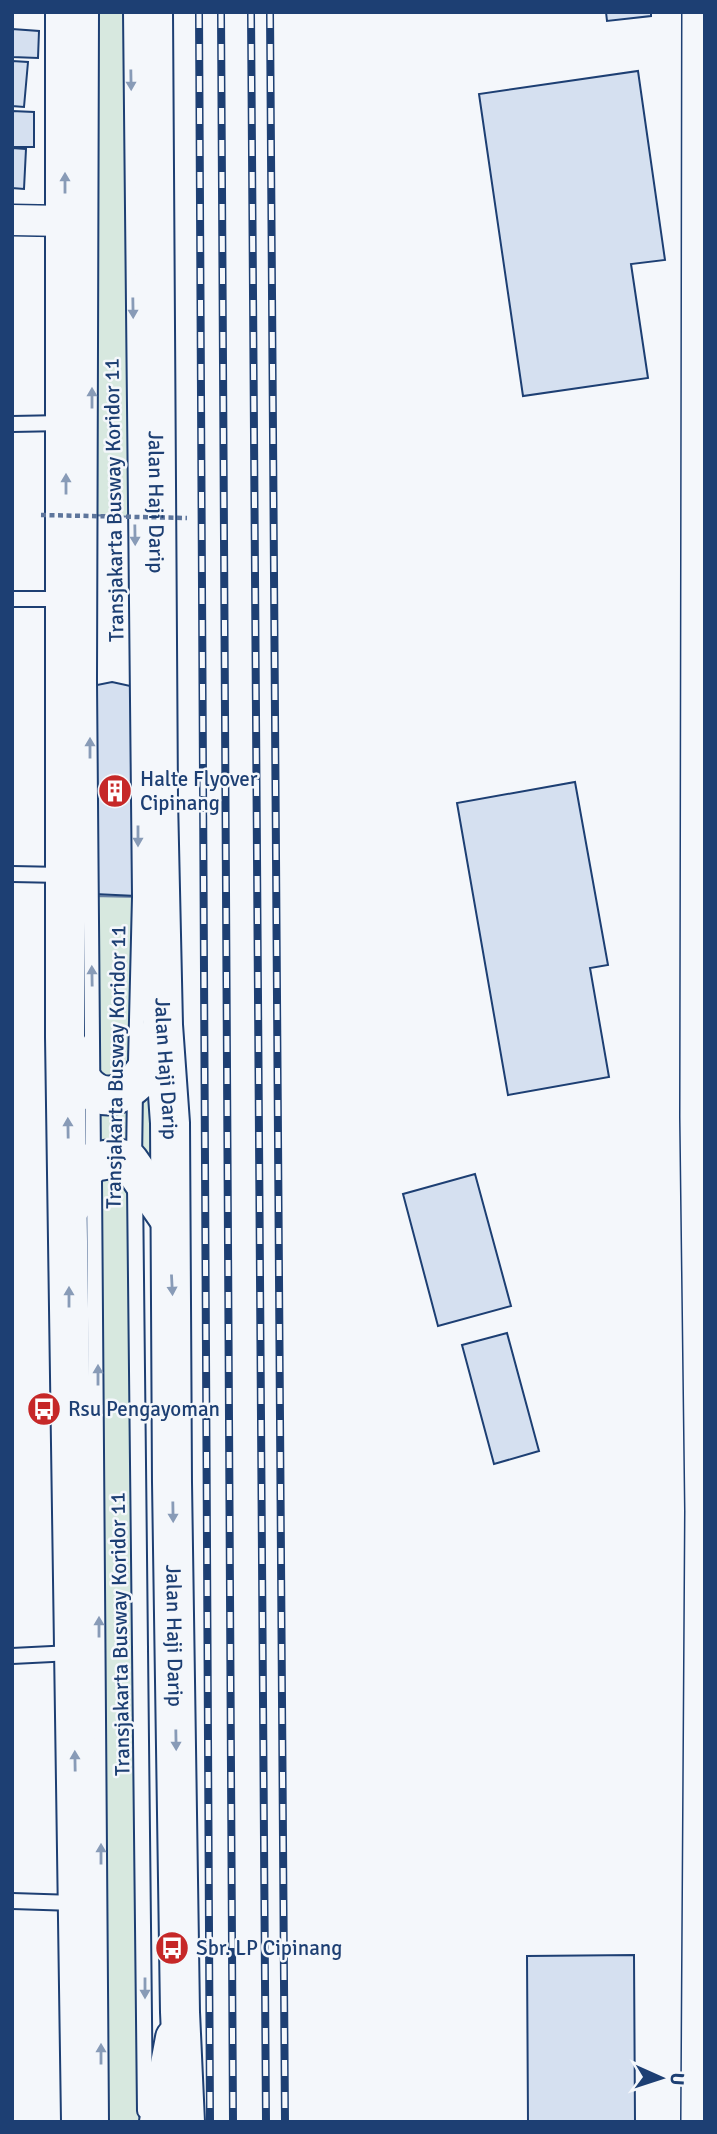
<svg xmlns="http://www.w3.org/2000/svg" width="717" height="2134" font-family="Signika,sans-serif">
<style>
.green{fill:#d7e8df;stroke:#687fa3;stroke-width:2}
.building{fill:#d5e0f0;stroke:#1d3f73;stroke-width:2}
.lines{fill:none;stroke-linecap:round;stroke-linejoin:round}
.service-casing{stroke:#1d3f73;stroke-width:18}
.minor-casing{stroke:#1d3f73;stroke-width:33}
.tertiary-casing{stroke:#1d3f73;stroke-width:40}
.secondary-casing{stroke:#1d3f73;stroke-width:42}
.primary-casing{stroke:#1d3f73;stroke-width:42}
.service{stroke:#f4f7fb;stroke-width:14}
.minor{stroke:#f4f7fb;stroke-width:30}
.tertiary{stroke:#f4f7fb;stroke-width:37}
.secondary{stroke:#f4f7fb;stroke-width:38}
.primary{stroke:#f4f7fb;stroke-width:38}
.rail-casing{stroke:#1d3f73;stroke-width:8}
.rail{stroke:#f4f7fb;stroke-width:5;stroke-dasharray:16;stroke-linecap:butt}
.path-bridge{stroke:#5e769c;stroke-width:4.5;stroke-dasharray:5 3.5;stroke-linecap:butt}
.oneway{fill:#889bb7}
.labels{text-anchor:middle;stroke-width:5;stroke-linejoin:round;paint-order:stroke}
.street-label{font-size:21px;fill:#1d3f73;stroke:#f4f7fb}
.poi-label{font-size:21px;fill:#1d3f73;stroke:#f4f7fb;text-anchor:start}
</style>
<rect width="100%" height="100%" fill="#f4f7fb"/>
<path class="green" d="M91 12H131L135 517 91 515Z
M91 896 140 897 163 1025 167 1126 141 1179 146 2122H101L95 1199 84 1171Z"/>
<path class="building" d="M606 12H651V16L607 21Z
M12 29 39 31 38 58 12 57Z
M12 61 28 62 24 107 12 106Z
M638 71 665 260 631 264 648 378 523 396 479 94Z
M12 111 34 112V147H12Z
M12 148 26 149 24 189 12 188Z
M112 682 135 687 137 896 94 894 92 686Z
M575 782 608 965 590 968 609 1077 508 1095 457 803Z
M475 1174 511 1306 438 1326 403 1194Z
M507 1333 539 1451 494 1464 462 1345Z
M634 1955 635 2122H528L527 1956Z"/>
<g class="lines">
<g class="service-casing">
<path id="service" d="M91 12 89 681 93 1161
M131 12 140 897 136 1061
M12 424 63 423
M12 599H63
M12 874 62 875
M134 1162 135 1088
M94 1182 101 2122
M135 1186 145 2111
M12 1656 72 1653
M12 1901 75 1903"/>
</g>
<g class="minor-casing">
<path id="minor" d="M12 220 65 221"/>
</g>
<g class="tertiary-casing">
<path id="tertiary" d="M700 2122 704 1511 699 1117 701 12"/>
</g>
<g class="secondary-casing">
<path id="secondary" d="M159 2122 175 2038"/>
</g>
<g class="primary-casing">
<g id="primary">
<path d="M65 12V1037L81 2122"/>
<path id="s1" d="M153 12 158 799 163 1025 170 1123 172 1482 180 2012 185 2122"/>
<path d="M68 1046C73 1058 75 1071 83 1081 102 1108 131 1093 145 1071 153 1059 156 1043 161 1030"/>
<path d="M72 1205 84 1171 93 1162 117 1158 129 1161 168 1217"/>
</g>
</g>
<use href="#service" class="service"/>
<use href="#minor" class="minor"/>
<use href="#tertiary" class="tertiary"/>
<use href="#secondary" class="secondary"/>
<use href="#primary" class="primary"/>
<g class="rail-casing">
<path id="rail" d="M199 12 210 2122
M221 12 233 2122
M251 12 266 2122
M270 12 285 2122"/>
</g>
<use href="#rail" class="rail"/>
<path class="path-bridge" d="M41 515 187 518"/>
</g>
<defs><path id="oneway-solid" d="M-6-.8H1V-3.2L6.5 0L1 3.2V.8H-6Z" transform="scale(1.75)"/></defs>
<g class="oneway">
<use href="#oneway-solid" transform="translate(131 80) rotate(89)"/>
<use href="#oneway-solid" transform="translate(65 183) rotate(-90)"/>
<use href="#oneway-solid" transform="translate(133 308) rotate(89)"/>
<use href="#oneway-solid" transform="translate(92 398) rotate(-90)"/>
<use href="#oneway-solid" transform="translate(66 484) rotate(-90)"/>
<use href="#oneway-solid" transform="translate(135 535) rotate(89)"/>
<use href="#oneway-solid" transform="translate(90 748) rotate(-90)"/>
<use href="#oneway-solid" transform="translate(138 836) rotate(90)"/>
<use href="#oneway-solid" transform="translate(92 976) rotate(-91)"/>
<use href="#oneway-solid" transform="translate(68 1128) rotate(-91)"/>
<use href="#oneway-solid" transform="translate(172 1285) rotate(87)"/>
<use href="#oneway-solid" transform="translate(69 1297) rotate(-90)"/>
<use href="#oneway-solid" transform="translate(98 1375) rotate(-90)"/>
<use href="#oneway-solid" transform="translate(173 1512) rotate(89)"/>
<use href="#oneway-solid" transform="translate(99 1627) rotate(-90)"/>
<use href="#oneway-solid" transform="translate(176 1740) rotate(89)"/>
<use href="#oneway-solid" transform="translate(75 1761) rotate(-91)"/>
<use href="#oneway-solid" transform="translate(101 1854) rotate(-90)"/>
<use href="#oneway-solid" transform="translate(145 1988) rotate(90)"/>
<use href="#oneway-solid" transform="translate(101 2054) rotate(-90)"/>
</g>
<defs>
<g id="building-disc" transform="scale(1.75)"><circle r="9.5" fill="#c62828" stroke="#f4f7fb"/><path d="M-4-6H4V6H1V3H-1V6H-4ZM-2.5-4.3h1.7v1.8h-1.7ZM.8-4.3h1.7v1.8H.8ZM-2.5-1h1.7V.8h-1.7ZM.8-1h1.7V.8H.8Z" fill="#fff"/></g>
<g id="bus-disc" transform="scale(1.75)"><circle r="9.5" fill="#c62828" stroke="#f4f7fb"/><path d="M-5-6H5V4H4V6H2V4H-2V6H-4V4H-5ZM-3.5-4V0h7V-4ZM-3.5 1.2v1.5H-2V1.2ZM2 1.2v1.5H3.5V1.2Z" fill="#fff"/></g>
</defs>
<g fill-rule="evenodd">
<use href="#building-disc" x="115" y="791"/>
<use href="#bus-disc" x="44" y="1409"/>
<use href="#bus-disc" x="172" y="1948"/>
</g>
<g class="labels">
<g class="street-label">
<text transform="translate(114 500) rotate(-91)" y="7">Transjakarta Busway Koridor 11</text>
<text dy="7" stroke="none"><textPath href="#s1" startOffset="490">Jalan Haji Darip</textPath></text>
<text transform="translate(116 1067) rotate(-89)" y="7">Transjakarta Busway Koridor 11</text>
<text dy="7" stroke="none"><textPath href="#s1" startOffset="1057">Jalan Haji Darip</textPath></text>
<text transform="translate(120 1634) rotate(-91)" y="7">Transjakarta Busway Koridor 11</text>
<text dy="7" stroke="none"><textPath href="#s1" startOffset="1624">Jalan Haji Darip</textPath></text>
</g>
<g class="poi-label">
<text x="140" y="786">Halte Flyover<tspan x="140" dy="24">Cipinang</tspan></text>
<text x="68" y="1416">Rsu Pengayoman</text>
<text x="196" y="1955">Sbr. LP Cipinang</text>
</g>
</g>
<rect width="717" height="2134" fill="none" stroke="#1d3f73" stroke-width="28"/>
<g transform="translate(661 2078) rotate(93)" stroke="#f4f7fb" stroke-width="5" paint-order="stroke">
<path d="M0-5L12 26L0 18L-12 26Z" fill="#1d3f73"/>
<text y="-10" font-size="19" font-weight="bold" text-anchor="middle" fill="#1d3f73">U</text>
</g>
</svg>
